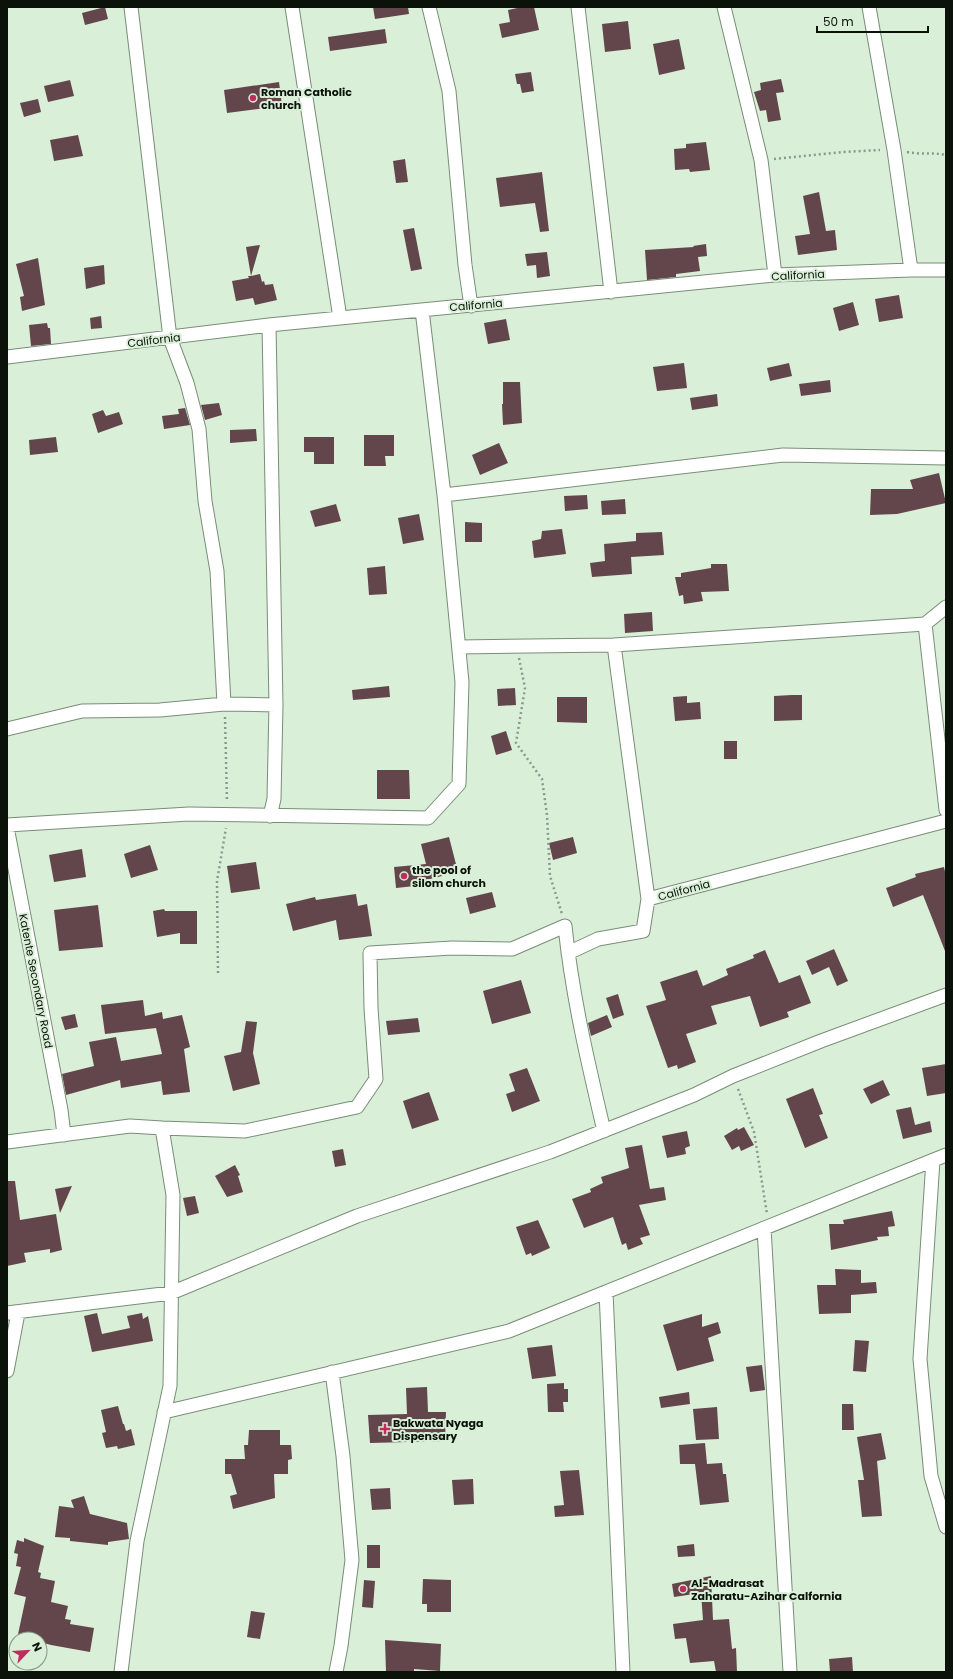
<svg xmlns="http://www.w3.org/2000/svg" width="953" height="1679" font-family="Poppins,sans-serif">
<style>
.building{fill:#63464b}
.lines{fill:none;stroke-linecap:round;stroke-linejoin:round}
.street-casing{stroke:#798d77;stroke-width:15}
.path{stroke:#8a9a88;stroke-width:2.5;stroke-dasharray:2 3;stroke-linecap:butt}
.street{stroke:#fff;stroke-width:13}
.poi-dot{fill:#bd2e5d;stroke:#d9efd7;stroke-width:1.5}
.labels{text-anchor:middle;stroke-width:4;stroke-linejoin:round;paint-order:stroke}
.poi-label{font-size:11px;font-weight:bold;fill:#0a120a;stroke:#d9efd7;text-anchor:start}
.street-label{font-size:11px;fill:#0a120a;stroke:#d9efd7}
</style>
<rect width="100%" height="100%" fill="#d9efd7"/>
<path class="building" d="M105 7 108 19 85 25 82 13Z
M373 7H408L409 14 375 19Z
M522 7H534L539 30 502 38 499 24 510 22 508 10Z
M628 21 631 49 605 52 602 24Z
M385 29 387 43 330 51 328 37Z
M679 39 685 69 659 75 653 44Z
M531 72 534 91 522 93 520 84H517L515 74Z
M781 79 784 92 776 93 781 120 768 122 766 110 760 111 754 92 761 90 760 83Z
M70 80 74 96 48 102 44 86Z
M279 82 282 106 227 113 224 90Z
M38 99 41 112 24 117 20 103Z
M78 135 83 156 54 161 50 140Z
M706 142 710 170 690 172 689 169 675 170 674 149 686 148V144Z
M405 159 408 182 396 183 393 161Z
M542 172 549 231 540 232 535 203 500 207 496 178Z
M819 192 826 231 835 230 837 250 798 255 795 236 810 234 803 196Z
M414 228 422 269 411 271 403 230Z
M706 244 707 256 698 257 700 271 676 274V277L647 280 645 250 694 247 693 246Z
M260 245 251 276 260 274 262 282 264 281 265 285 273 284 277 300 255 305 253 298 236 301 232 281 249 278 248 276H251L246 247Z
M547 252 550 276 537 278 536 265 527 266 525 254Z
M38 258 45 305 22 311 20 297 24 296 16 264Z
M104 265 105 284 86 289 84 268Z
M899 295 903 318 879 322 875 299Z
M853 302 859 325 839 331 833 308Z
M101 316 102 328 91 329 90 318Z
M506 319 510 340 488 344 484 323Z
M47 323 48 328H50L51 344 31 346 29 325Z
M684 363 687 388 657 391 653 367Z
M789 363 792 376 770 381 767 368Z
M830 380 831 392 801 396 799 384Z
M503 382H520L522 423 503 425 502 404H503Z
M717 394 718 406 692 410 690 398Z
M219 403 222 415 205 420 201 405Z
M185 408 190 425 164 429 162 416 179 414 178 409Z
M103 410 106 416 119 412 123 424 98 433 92 414Z
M256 429 257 441 230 443V430Z
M364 435H394V456H385L386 466H364Z
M56 437 58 452 30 455 29 440Z
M304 437H334V464H314V452H304Z
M499 443 508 463 480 475 472 455Z
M939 473 946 503 897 514 870 515 871 489H913L910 480Z
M587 495 588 509 565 511 564 496Z
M625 499 626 514 602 515 601 501Z
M336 504 341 521 315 527 310 511Z
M419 514 424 540 403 544 398 518Z
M465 522 482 523V542H465Z
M562 529 566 554 534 558 532 541 541 539 542 531Z
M662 532 664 555 631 557 632 574 592 577 590 563 605 561 604 544 636 541V533Z
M711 564H727L729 591 701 592 703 601 684 604 683 595 679 596 675 577H681V573L711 568Z
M385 566 387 594 369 595 367 568Z
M652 612 653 631 625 633 624 614Z
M389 686 390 697 353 700 352 690Z
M515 688 516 705 498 706 497 689Z
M792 695H802V720L774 721V696Z
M687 696V703L700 702 701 719 675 721 673 697Z
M557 697H587V723L557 722Z
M506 731 512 750 496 755 491 736Z
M724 741H737V759H724Z
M377 770H409L410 799H377Z
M449 837 458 872 414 883 415 886 396 888 394 867 426 864 421 844Z
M573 837 577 853 553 860 549 843Z
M150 845 158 870 131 878 124 854Z
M82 849 86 877 54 882 49 855Z
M256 862 260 889 231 893 227 866Z
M944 867 946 876 945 951 923 895 893 907 886 888 916 877 915 874Z
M492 892 496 907 470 914 466 898Z
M356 894 358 906 367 904 372 936 339 940 336 920 293 931 286 904 315 897 316 900Z
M98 905 103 947 59 951 54 910Z
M164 909 165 911H197V944H180V933L157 937 153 911Z
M834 949 848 981 837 986 829 967 812 975 806 961Z
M765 950 779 983 800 975 811 1003 787 1012 789 1017 760 1027 750 996 711 1006 717 1024 686 1034 696 1062 678 1069 677 1065 668 1068 646 1006 666 1000 660 982 697 970 703 986 728 975 726 969 754 958 753 955Z
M521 980 531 1013 492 1024 483 991Z
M618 994 624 1015 613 1019 606 998Z
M143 1000 145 1016 162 1012 163 1019 182 1015 190 1047 184 1049 190 1092 163 1095 161 1081 121 1088 120 1080 66 1095 62 1074 94 1066 89 1042 116 1037 121 1061 162 1054 156 1028 105 1034 101 1005Z
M75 1014 78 1027 65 1030 61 1017Z
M607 1015 612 1027 591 1036 588 1023Z
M418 1018 420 1032 388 1035 386 1021Z
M246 1021 257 1022 253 1053 260 1084 233 1091 224 1056 241 1052Z
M946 1064V1093L927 1096 922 1068Z
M527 1068 540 1101 512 1112 506 1094 515 1091 509 1074Z
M883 1080 890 1095 871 1104 863 1089Z
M813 1088 823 1114 819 1115 828 1138 805 1148 786 1099Z
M429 1092 439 1120 412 1129 403 1101Z
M911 1107 915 1125 930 1121 932 1132 903 1139 896 1110Z
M744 1127 754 1145 741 1151 739 1146 732 1150 724 1136 737 1128 738 1130Z
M687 1131 690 1146 685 1148 686 1154 667 1158 662 1136Z
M642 1145 650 1189 664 1187 666 1200 639 1205 650 1235 640 1238 643 1244 628 1250 626 1243 622 1245 613 1217 584 1228 572 1199 591 1192 590 1189 603 1183 601 1177 629 1168 625 1148Z
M343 1149 346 1165 335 1167 332 1151Z
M235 1165 240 1175 238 1176 243 1192 227 1197 215 1176Z
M7 1181H15L20 1220 56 1214 62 1250 50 1253V1249L24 1253 26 1262 7 1266Z
M72 1186 60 1213 55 1189Z
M195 1196 199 1213 187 1216 183 1198Z
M892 1211 895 1226 888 1227 889 1236 877 1237 878 1240 831 1250 829 1224H844L843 1220Z
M538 1220 550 1248 532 1256 531 1253 526 1255 516 1227Z
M835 1269 861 1270V1283L876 1282 877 1293 851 1295V1313L819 1314 817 1285H836Z
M97 1313 102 1334 130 1328 127 1316 142 1313 143 1319 148 1316 153 1341 92 1352 84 1316Z
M702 1314V1327L718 1322 721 1333 708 1338 714 1361 677 1371 663 1325Z
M855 1340 869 1341 866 1372 853 1371Z
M552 1345 556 1376 532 1379 527 1348Z
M762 1365 765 1390 750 1392 746 1367Z
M564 1383V1389H568V1402H563L564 1412H548L547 1384Z
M427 1387 428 1412H446L445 1441 370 1443 368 1415 407 1414 406 1388Z
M689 1392 690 1404 661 1408 659 1397Z
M842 1404H853L854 1430H842Z
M118 1406 123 1424H124L126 1431 131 1429 135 1445 118 1449 117 1446 106 1448 102 1433 106 1432 101 1410Z
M717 1407 719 1439 696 1440 693 1409Z
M249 1430H280V1445H291L292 1459 288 1460V1474H274L275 1498 233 1509 230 1496 237 1494 231 1474H225V1459H245L244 1445H248Z
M881 1433 886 1459 877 1461 882 1516 862 1517 858 1480H864L857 1437Z
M705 1443 707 1464 722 1463 723 1474H726L729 1502 700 1505 695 1464H680L679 1445Z
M579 1470 584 1515 555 1517 554 1506 564 1505 560 1471Z
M473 1479 474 1504 454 1505 452 1480Z
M390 1488 391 1509 372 1510 370 1489Z
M84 1496 90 1514 127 1523 129 1539 108 1542V1545L70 1541V1538L55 1537 59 1506 74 1508 71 1500Z
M24 1538 44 1546 38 1572 41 1573 40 1578 55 1581 51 1602 68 1606 65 1619 71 1620 70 1624 94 1628 90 1652 51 1645 40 1642V1639H17L26 1597 14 1594 21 1567 16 1566 18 1554 14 1553 17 1540 24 1542Z
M694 1544 695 1556 678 1557 677 1546Z
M367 1545H380V1568H367Z
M711 1576 713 1620 729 1619 732 1649 736 1648 737 1672H716L714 1661 690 1663 686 1638 675 1639 673 1624 703 1620 701 1593 674 1597 672 1584Z
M423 1579 451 1580V1612H427V1604H422Z
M364 1580 375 1581 373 1608 362 1607Z
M251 1611 265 1613 260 1639 247 1637Z
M385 1640 441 1644 440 1671 414 1669V1672H386Z
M852 1657 853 1672H830L829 1659Z"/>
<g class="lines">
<g class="street-casing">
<path id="street" d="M131 7 170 338 187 383 199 429 205 501 217 571 224 704
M292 7 340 318
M429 7 449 91 465 265 471 306
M578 7 611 292
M724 7 761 160 775 275
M869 7 894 150 911 270
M269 325 276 705 274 799 270 816
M7 357 269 325 775 275 911 270H946
M444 495 783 455 946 458
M925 624 946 810
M614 645 648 899 946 821
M459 647 614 645 925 624 946 607
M7 729 82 711 160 710 224 704 276 705
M7 825 189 814 428 818 459 784 462 682 444 495 422 310
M7 827 61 1110 64 1135
M568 953 598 939 643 931 648 899
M162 1128 245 1131 357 1107 376 1079 371 1008 370 953 452 948 512 949 565 926C572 995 588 1063 604 1131
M7 1142 130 1126 162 1128 173 1195 170 1386 137 1541 121 1672
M933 1160 920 1359 931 1476 946 1527
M764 1228 790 1672
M606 1292 623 1672
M7 1313 171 1293 357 1216 550 1152 694 1095 733 1076 821 1041 946 995
M7 1371 18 1313
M332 1372 343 1456 352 1560 341 1646 336 1672
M164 1412 509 1331 946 1155"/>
</g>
<path class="path" d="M907 152C921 155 933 152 946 155
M774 159 843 152 880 150
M519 658 525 688 516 743 542 779 547 815 550 876 562 914
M225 717 227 802
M218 973 217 881 226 828
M738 1089 754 1132 767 1214"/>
<use href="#street" class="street"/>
</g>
<g class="poi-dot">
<circle cx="253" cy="98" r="4"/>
<circle cx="404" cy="876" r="4"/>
<path d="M383 1423h4v4h4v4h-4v4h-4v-4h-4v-4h4z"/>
<circle cx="683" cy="1589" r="4"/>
</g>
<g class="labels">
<g class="poi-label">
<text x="261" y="96">Roman Catholic<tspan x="261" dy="13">church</tspan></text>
<text x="412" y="874">the pool of<tspan x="412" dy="13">silom church</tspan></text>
<text x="393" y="1427">Bakwata Nyaga<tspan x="393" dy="13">Dispensary</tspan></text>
<text x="691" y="1587">Al-Madrasat<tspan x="691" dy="13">Zaharatu-Azihar Calfornia</tspan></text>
</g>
<g class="street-label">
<text transform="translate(798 275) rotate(-3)" y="4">California</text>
<text transform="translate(476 305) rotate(-5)" y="4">California</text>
<text transform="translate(154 340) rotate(-7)" y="4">California</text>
<text transform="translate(684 890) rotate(-15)" y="4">California</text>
<text transform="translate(36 981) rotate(79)" y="4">Katente Secondary Road</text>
</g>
</g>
<rect width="953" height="1679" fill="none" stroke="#0a120a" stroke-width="16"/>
<g transform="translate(28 1651) rotate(65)"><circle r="19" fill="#d9efd7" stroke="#869785"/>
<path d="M0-3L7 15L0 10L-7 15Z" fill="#bd2e5d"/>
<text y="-6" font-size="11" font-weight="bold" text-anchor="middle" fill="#0a120a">N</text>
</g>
<path d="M817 26v6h111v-6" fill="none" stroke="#0a120a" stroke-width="2"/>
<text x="823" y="26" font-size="12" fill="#0a120a" stroke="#d9efd7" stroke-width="3" paint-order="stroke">50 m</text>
</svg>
